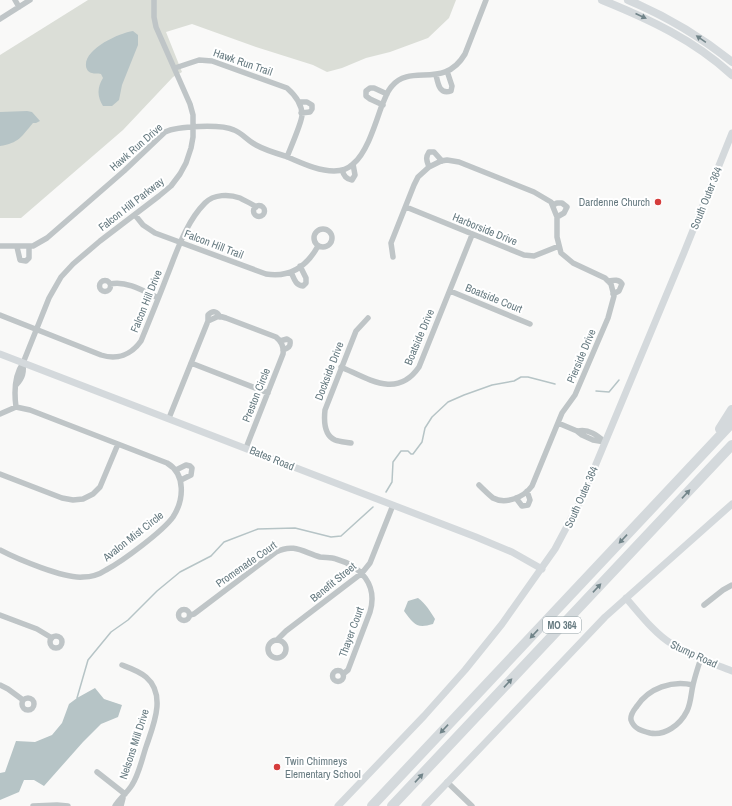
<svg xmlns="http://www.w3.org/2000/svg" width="732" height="806" font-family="'Archivo Narrow',sans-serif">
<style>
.green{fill:#dbded7}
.water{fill:#b6c4c6}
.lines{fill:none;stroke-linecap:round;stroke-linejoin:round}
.stream{stroke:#b6c4c6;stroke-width:1.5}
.street{stroke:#bfc5c7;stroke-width:5.5}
.secondary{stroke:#d4d9dc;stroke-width:7}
.primary{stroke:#d4d9dc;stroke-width:8}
.highway{stroke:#d4d9dc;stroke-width:10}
.oneway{fill:#718489}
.poi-dot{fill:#d53d3c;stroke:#fff;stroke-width:1.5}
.labels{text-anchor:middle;stroke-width:4;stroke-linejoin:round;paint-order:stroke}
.shield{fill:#fff;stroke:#94a2a6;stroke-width:1}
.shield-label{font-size:10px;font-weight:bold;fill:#667a80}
.street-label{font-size:11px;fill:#667a80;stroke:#fff}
.poi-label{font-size:11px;fill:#667a80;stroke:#fff;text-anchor:end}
</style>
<rect width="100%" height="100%" fill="#f9f9f8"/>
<path class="green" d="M88 0H456L449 18 428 38 390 52 366 58 342 68 327 72 313 65 256 47 192 24 166 32 182 72 173 77 123 130 21 218H0V55Z"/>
<path class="water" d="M133 31 138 35V45L122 85 119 100 112 106H103C97 97 97 87 103 78L101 74C98 73 94 74 92 73 89 73 86 69 86 66 84 49 119 33 133 31Z
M27 111 32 112 40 121 36 123H33C21 137 19 143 0 146V112Z
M418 598C426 604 430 611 435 619L433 624C416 629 414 624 404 611L408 601Z
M95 688 104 699 122 705 118 717 101 724 83 742 44 786 34 780H24L19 792 0 800V773L5 772 16 741 35 742 52 735 62 723 69 704 77 698Z"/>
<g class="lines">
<path class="stream" d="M596 391 609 392 619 380
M386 492 392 482 393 462 401 451H408L411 454H413L422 442 425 428 432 417 448 402 464 395 492 385 514 381 521 377H528L555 384
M77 698 88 660 111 632 128 620 157 591 180 572 211 556 224 542 258 529 295 528 331 537 341 536 373 507"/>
<path class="street" d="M15 0 19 7
M0 19 30 0
M175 68 199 60 212 61 287 88C295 95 302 104 302 115 302 122 290 149 287 157
M436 75C438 83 439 95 451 91L452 86 447 71
M299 102H307L312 105V109L310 112 301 113
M383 105 370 99 366 96V91L370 88H374L387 94
M429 167C427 161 425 158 429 152H434L442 161
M342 170C344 176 346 179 352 180L355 175 353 164
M553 205 557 203H562L567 207 564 213 557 217
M253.5 211a5.5 5.5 0 1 1 11 0a5.5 5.5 0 1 1-11 0Z
M406 207 524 255 534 256 559 246
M135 215 143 225 155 233 266 274C291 278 307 266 318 246
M314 238a9 9 0 1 1 18 0a9 9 0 1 1-18 0Z
M0 246H33L47 238 124 171 165 132C177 126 221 124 234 130 242 133 248 141 256 145 265 150 275 153 285 156 300 162 317 171 334 171 340 171 348 169 353 164 367 153 376 122 382 105 385 99 387 91 392 86 411 63 444 90 465 54L486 0
M17 247 20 260 26 261 29 258V246
M393 257 391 243 414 185 418 177 429 167 441 161 447 160 459 162 534 192 551 202 557 217V237L561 253 573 263 605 278 611 284 614 296 608 318 575 395 562 413 532 486C524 497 506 505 493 498 488 494 484 490 479 485
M291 272C294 278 295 285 303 286L306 283V278L300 266
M99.5 286a5.5 5.5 0 1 1 11 0a5.5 5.5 0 1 1-11 0Z
M608 281C614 280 619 279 622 284L619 291 613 294
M110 284C126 280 144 291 158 298
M450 291 530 324
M0 315 101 355C117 360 131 355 141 341 150 319 159 297 167 276 177 251 186 222 205 203 214 194 229 194 240 198 245 201 251 203 256 207
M208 321V315C213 310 217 311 220 317
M280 341 287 339 290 341C291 347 288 348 283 350
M191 363 268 393
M341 367C369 379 397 399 419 367L472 235
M16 385C23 378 24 372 23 363
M16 407C14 392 14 376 23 363L49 298 61 277 73 264 100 241 159 196 171 186 180 174 186 163 191 148 193 137V115L190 104 156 27 154 17V0
M0 414 16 407 30 410 167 463C186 474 184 500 173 517 163 531 123 561 106 570 100 574 91 577 83 577 65 579 17 559 0 550
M169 418 208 321 219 316 226 318 276 337C281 341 284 347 283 354L246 448
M558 423 577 431 582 435 593 440 605 442
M578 431C589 429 597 435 605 442
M351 443C346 442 340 442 335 440 324 435 324 419 325 410L356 331 368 318
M176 470 186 465 190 466 192 468 191 475 181 480
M0 474 62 498 73 500 83 499 93 494 100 487 118 444
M516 498 522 506 528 505 530 500 527 491
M704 605 723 590 732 585
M178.5 615a5.5 5.5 0 1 1 11 0a5.5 5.5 0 1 1-11 0Z
M0 615 37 629 52 638
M190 615 194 614 276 552C294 543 303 552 320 557 326 558 331 557 336 559 361 566 378 585 370 612L348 670 343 674
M50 642a6 6 0 1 1 12 0a6 6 0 1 1-12 0Z
M277 640 286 631 362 573 370 563 393 505
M268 649a9 9 0 1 1 18 0a9 9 0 1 1-18 0Z
M332.5 676a5.5 5.5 0 1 1 11 0a5.5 5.5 0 1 1-11 0Z
M0 685 8 689 23 700
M693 685C672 680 649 688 637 706 634 710 630 714 631 720 634 729 642 731 650 733 665 736 680 725 687 711 691 703 691 693 693 685 695 676 698 667 701 658
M22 704a6 6 0 1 1 12 0a6 6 0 1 1-12 0Z
M97 772 125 794
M447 782 472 806
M33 806 57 805 68 806
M115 806C118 800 128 792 132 785 139 774 142 759 146 747 153 726 167 695 146 677 139 671 130 668 122 665
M121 806 123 798"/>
<path class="secondary" d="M0 354 476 537 512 552 542 569
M626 598C639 613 655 634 672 644 690 656 712 663 732 671
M338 806 424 716 465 670 502 624 555 549 581 500 683 255 732 133
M425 806 605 617 732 504"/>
<path class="primary" d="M602 0C649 19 694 40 732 75
M628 0C666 16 700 36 732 62"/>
<path class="highway" d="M720 429 732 410
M372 806 732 423
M392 806 732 445"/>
</g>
<defs><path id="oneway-solid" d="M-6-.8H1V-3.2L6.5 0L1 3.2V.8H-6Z"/></defs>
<g class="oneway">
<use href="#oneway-solid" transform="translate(641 16) rotate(24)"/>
<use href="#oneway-solid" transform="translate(701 39) rotate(-145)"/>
<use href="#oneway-solid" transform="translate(686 494) rotate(-47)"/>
<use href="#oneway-solid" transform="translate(623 539) rotate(133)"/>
<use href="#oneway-solid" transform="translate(597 588) rotate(-47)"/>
<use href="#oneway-solid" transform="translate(534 634) rotate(133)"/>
<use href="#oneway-solid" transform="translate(508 683) rotate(-47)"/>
<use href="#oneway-solid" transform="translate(444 729) rotate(133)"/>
<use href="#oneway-solid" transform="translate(419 778) rotate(-47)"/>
</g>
<g class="poi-dot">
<circle cx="658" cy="202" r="4"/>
<circle cx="277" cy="767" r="4"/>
</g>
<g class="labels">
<rect class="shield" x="543" y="617" width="38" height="16" rx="3"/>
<g class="shield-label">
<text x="562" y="629">MO 364</text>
</g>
<g class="street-label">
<text transform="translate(243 62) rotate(19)" y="4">Hawk Run Trail</text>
<text transform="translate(136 147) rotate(-41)" y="4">Hawk Run Drive</text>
<text transform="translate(706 198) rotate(-68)" y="4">South Outer 364</text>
<text transform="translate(131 204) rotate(-38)" y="4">Falcon Hill Parkway</text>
<text transform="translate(485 229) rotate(22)" y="4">Harborside Drive</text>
<text transform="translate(214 244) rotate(21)" y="4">Falcon Hill Trail</text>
<text transform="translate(494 298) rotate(22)" y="4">Boatside Court</text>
<text transform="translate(146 301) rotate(-68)" y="4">Falcon Hill Drive</text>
<text transform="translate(419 337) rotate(-67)" y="4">Boatside Drive</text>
<text transform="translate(581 356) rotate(-67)" y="4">Pierside Drive</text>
<text transform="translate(329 371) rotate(-69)" y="4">Dockside Drive</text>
<text transform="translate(256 395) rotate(-68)" y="4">Preston Circle</text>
<text transform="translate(272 458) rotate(22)" y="4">Bates Road</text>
<text transform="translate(581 497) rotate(-66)" y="4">South Outer 364</text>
<text transform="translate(133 536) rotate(-38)" y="4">Avalon Mist Circle</text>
<text transform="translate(246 564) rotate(-35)" y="4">Promenade Court</text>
<text transform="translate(333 582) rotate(-39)" y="4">Benefit Street</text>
<text transform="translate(351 632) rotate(-70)" y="4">Thayer Court</text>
<text transform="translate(694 654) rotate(25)" y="4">Stump Road</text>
<text transform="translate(134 744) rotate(-72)" y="4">Nelsons Mill Drive</text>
</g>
<g class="poi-label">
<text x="650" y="206">Dardenne Church</text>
<text x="285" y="765" text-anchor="start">Twin Chimneys<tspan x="285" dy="13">Elementary School</tspan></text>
</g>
</g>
</svg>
